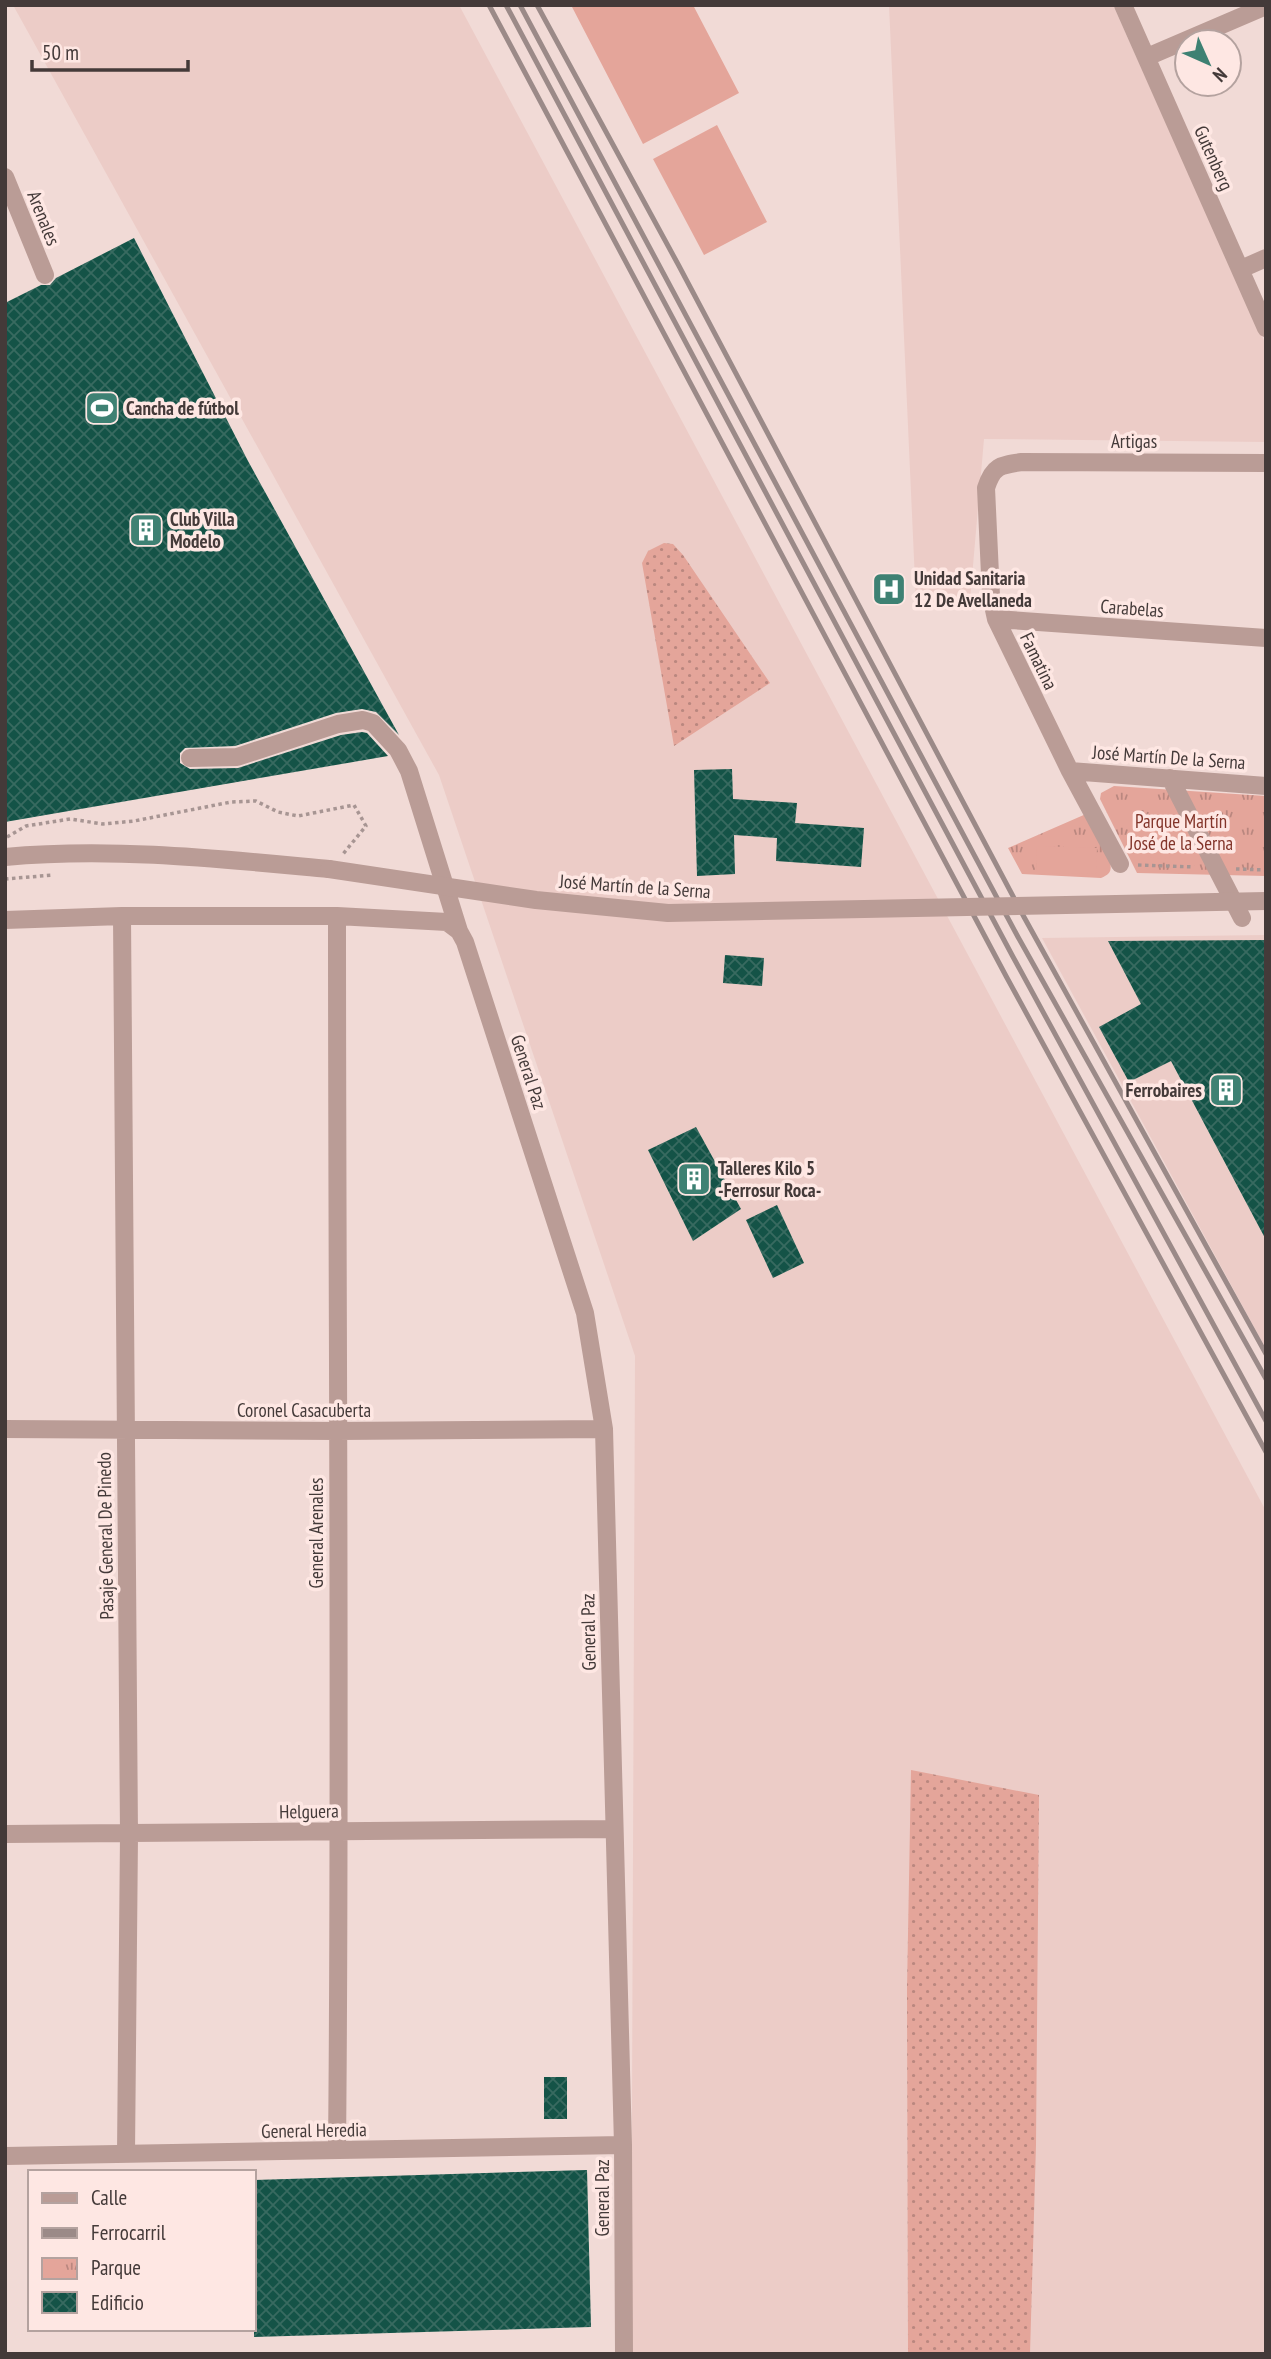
<svg xmlns="http://www.w3.org/2000/svg" width="1271" height="2359" font-family="'PT Sans Narrow',sans-serif">
<style>
.built{fill:#ecccc7}
.grass{fill:url(#grass-dots)}
.park{fill:url(#park-tufts)}
.pitch{fill:#e4a59a}
.building{fill:url(#building-cross-hatch)}
.lines{fill:none;stroke-linecap:round;stroke-linejoin:round}
.path{stroke:#a79593;stroke-width:3.5;stroke-dasharray:3.5 3.5;stroke-linecap:butt}
.minor{stroke:#ba9c96;stroke-width:18}
.rail{stroke:#9b8a88;stroke-width:5}
.minor-bridge{stroke:#ba9c96;stroke-width:18}
.labels{text-anchor:middle;stroke-width:7;stroke-linejoin:round;paint-order:stroke}
.street-label{font-size:19px;fill:#443a39;stroke:#fee7e3}
.poi-label{font-size:19px;font-weight:bold;fill:#443a39;stroke:#fee7e3;text-anchor:start}
.park-label{font-size:19px;fill:#83352a;stroke:#fee7e3}
</style>
<defs>
<pattern id="grass-dots" width="8" height="8" patternUnits="userSpaceOnUse" patternTransform="scale(1.75)"><rect width="8" height="8" fill="#e4a59a"/><path d="M2 2h.1M6 6h.1" fill="none" stroke="#ba877f" stroke-width="1.8" stroke-linecap="round"/></pattern>
<pattern id="park-tufts" width="24" height="20" patternUnits="userSpaceOnUse" patternTransform="scale(1.75)"><rect width="24" height="20" fill="#e4a59a"/><path d="M3 7l-1-3M5 7V3M7 7l1-3M15 17l-1-3M17 17v-4M19 17l1-3" fill="none" stroke="#ba877f"/></pattern>
<pattern id="building-cross-hatch" width="8" height="8" patternUnits="userSpaceOnUse" patternTransform="scale(1.75)"><rect width="8" height="8" fill="#145347"/><path d="M0 0l8 8M0 8l8-8" fill="none" stroke="#386a60"/></pattern>
</defs>
<rect width="100%" height="100%" fill="#f1dad6"/>
<path class="built" d="M13 5H459L1266 1511V2354H631L635 1356 439 775Z
M889 5H1113L1266 345V442L984 439 970 600 916 603Z
M1266 935V1349L1042 938Z"/>
<path class="grass" d="M664 543 673 544 683 555 770 683 674 746 642 563 648 551Z
M911 1770 1039 1795 1036 2145 1030 2354H908L907 1989Z"/>
<path class="park" d="M1114 786 1266 796V876L1137 873 1100 799 1101 793Z
M1086 814 1110 861C1112 871 1110 874 1101 878L1022 874 1008 848Z"/>
<path class="pitch" d="M571 5H693L739 93 643 144Z
M717 125 767 222 704 255 653 159Z
M1136 835a24 24 0 1 1 48 0a24 24 0 1 1-48 0Z
M1037 846 1097 848 1096 874 1036 873Z"/>
<path class="building" d="M134 238 248 461 399 735 376 712 362 709 336 713 235 746 185 748 180 753V763L190 769 238 768 341 735 362 732 367 733 388 756 5 822V303L41 285H50L56 278Z
M732 769 733 799 797 803 795 823 864 828 861 867 776 861 777 838 734 835 735 874 697 876 694 770Z
M1266 940V1240L1171 1061 1129 1082 1099 1027 1141 1004 1108 941Z
M725 955 764 958 762 986 723 983Z
M696 1127 741 1209 693 1241 648 1150Z
M777 1205 804 1263 773 1278 746 1220Z
M544 2077H567V2119H544Z
M587 2170 591 2327 254 2337V2180Z"/>
<g class="lines">
<path class="path" d="M7 837 26 826 70 819 103 824 134 821 231 802 256 801 278 812 298 816 354 805 366 826 343 854
M1138 865 1194 867
M1236 869 1266 870
M5 879 53 875"/>
<path class="minor" d="M1123 5 1266 328
M1147 57 1266 6
M5 177 45 275
M1241 269 1266 258
M996 619 1266 638
M190 758 237 757 338 724 363 720 373 723 398 750 409 771 459 931 465 942 585 1313 604 1429 623 2145 624 2354
M1070 771 1266 786
M1170 778 1242 918
M5 857C113 847 221 859 329 869
M1120 864 1070 771 996 619 991 596 986 488C993 466 1000 465 1022 462L1266 463
M122 916 129 1835 126 2154
M337 916C337 1327 341 1739 337 2150
M5 920 122 916H337L447 922 459 931
M5 1429 337 1431 604 1429
M5 1834 613 1829
M5 2156 623 2145"/>
<path class="rail" d="M489 5 1006 976 1266 1452
M506 5 1012 955 1266 1421
M520 5 1018 937 1266 1379
M537 5 679 266 1024 917 1266 1354"/>
<path class="minor-bridge" d="M329 869 536 900 668 913 1266 901"/>
</g>
<defs>
<g id="stadium-square" transform="scale(1.75)"><rect x="-9" y="-9" width="18" height="18" rx="4" fill="#3e8173" stroke="#fee7e3"/><path d="M0-5a6.5 5 0 1 0 0 10a6.5 5 0 1 0 0-10ZM-3.5-1.8h7v3.6h-7Z" fill="#fff"/></g>
<g id="building-square" transform="scale(1.75)"><rect x="-9" y="-9" width="18" height="18" rx="4" fill="#3e8173" stroke="#fee7e3"/><path d="M-4-6H4V6H1V3H-1V6H-4ZM-2.5-4.3h1.7v1.8h-1.7ZM.8-4.3h1.7v1.8H.8ZM-2.5-1h1.7V.8h-1.7ZM.8-1h1.7V.8H.8Z" fill="#fff"/></g>
<g id="hospital-square" transform="scale(1.75)"><rect x="-9" y="-9" width="18" height="18" rx="4" fill="#3e8173" stroke="#fee7e3"/><path d="M-5-5h3v3.5h4V-5h3V5h-3V1.5h-4V5h-3Z" fill="#fff"/></g>
</defs>
<g fill-rule="evenodd">
<use href="#stadium-square" x="102" y="408"/>
<use href="#building-square" x="146" y="530"/>
<use href="#hospital-square" x="889" y="589"/>
<use href="#building-square" x="1226" y="1090"/>
<use href="#building-square" x="694" y="1179"/>
</g>
<g class="labels">
<g class="street-label">
<text transform="translate(1214 158) rotate(66)" y="7">Gutenberg</text>
<text transform="translate(44 218) rotate(68)" y="7">Arenales</text>
<text x="1134" y="448">Artigas</text>
<text transform="translate(1132 608) rotate(4)" y="7">Carabelas</text>
<text transform="translate(1039 661) rotate(64)" y="7">Famatina</text>
<text transform="translate(1169 757) rotate(4)" y="7">José Martín De la Serna</text>
<text transform="translate(635 886) rotate(4)" y="7">José Martín de la Serna</text>
<text transform="translate(529 1072) rotate(72)" y="7">General Paz</text>
<text x="304" y="1417">Coronel Casacuberta</text>
<text transform="translate(316 1533) rotate(-90)" y="7">General Arenales</text>
<text transform="translate(105 1536) rotate(-91)" y="7">Pasaje General De Pinedo</text>
<text transform="translate(588 1632) rotate(-91)" y="7">General Paz</text>
<text transform="translate(309 1811) rotate(-1)" y="7">Helguera</text>
<text transform="translate(314 2130) rotate(-1)" y="7">General Heredia</text>
<text transform="translate(602 2198) rotate(-90)" y="7">General Paz</text>
</g>
<g class="poi-label">
<text x="126" y="415">Cancha de fútbol</text>
<text x="170" y="526">Club Villa<tspan x="170" dy="22">Modelo</tspan></text>
<text x="914" y="585">Unidad Sanitaria<tspan x="914" dy="22">12 De Avellaneda</tspan></text>
<text x="1202" y="1097" text-anchor="end">Ferrobaires</text>
<text x="718" y="1175">Talleres Kilo 5<tspan x="718" dy="22">-Ferrosur Roca-</tspan></text>
</g>
<g class="park-label">
<text x="1181" y="828">Parque Martín<tspan x="1181" dy="22">José de la Serna</tspan></text>
</g>
</g>
<rect width="1271" height="2359" fill="none" stroke="#443a39" stroke-width="14"/>
<rect x="28" y="2170" width="228" height="161" fill="#fee7e3" stroke="#b4a29f" stroke-width="2"/>
<rect x="42" y="2193" width="35" height="10" fill="#ba9c96" stroke="#b4a29f" stroke-width="2"/>
<text x="91" y="2205" font-size="21" fill="#443a39">Calle</text>
<rect x="42" y="2228" width="35" height="10" fill="#9b8a88" stroke="#b4a29f" stroke-width="2"/>
<text x="91" y="2240" font-size="21" fill="#443a39">Ferrocarril</text>
<rect x="42" y="2258" width="35" height="21" fill="url(#park-tufts)" stroke="#b4a29f" stroke-width="2"/>
<text x="91" y="2275" font-size="21" fill="#443a39">Parque</text>
<rect x="42" y="2292" width="35" height="21" fill="url(#building-cross-hatch)" stroke="#b4a29f" stroke-width="2"/>
<text x="91" y="2310" font-size="21" fill="#443a39">Edificio</text>
<g transform="translate(1208 63) rotate(135)"><circle r="33" fill="#fee7e3" stroke="#b4a29f" stroke-width="2"/>
<path d="M0-5L12 26L0 18L-12 26Z" fill="#3e8173"/>
<text y="-10" font-size="19" font-weight="bold" text-anchor="middle" fill="#443a39">N</text>
</g>
<path d="M32 60v10h156v-10" fill="none" stroke="#443a39" stroke-width="3.5"/>
<text x="42" y="60" font-size="21" fill="#443a39" stroke="#fee7e3" stroke-width="5" paint-order="stroke">50 m</text>
</svg>
